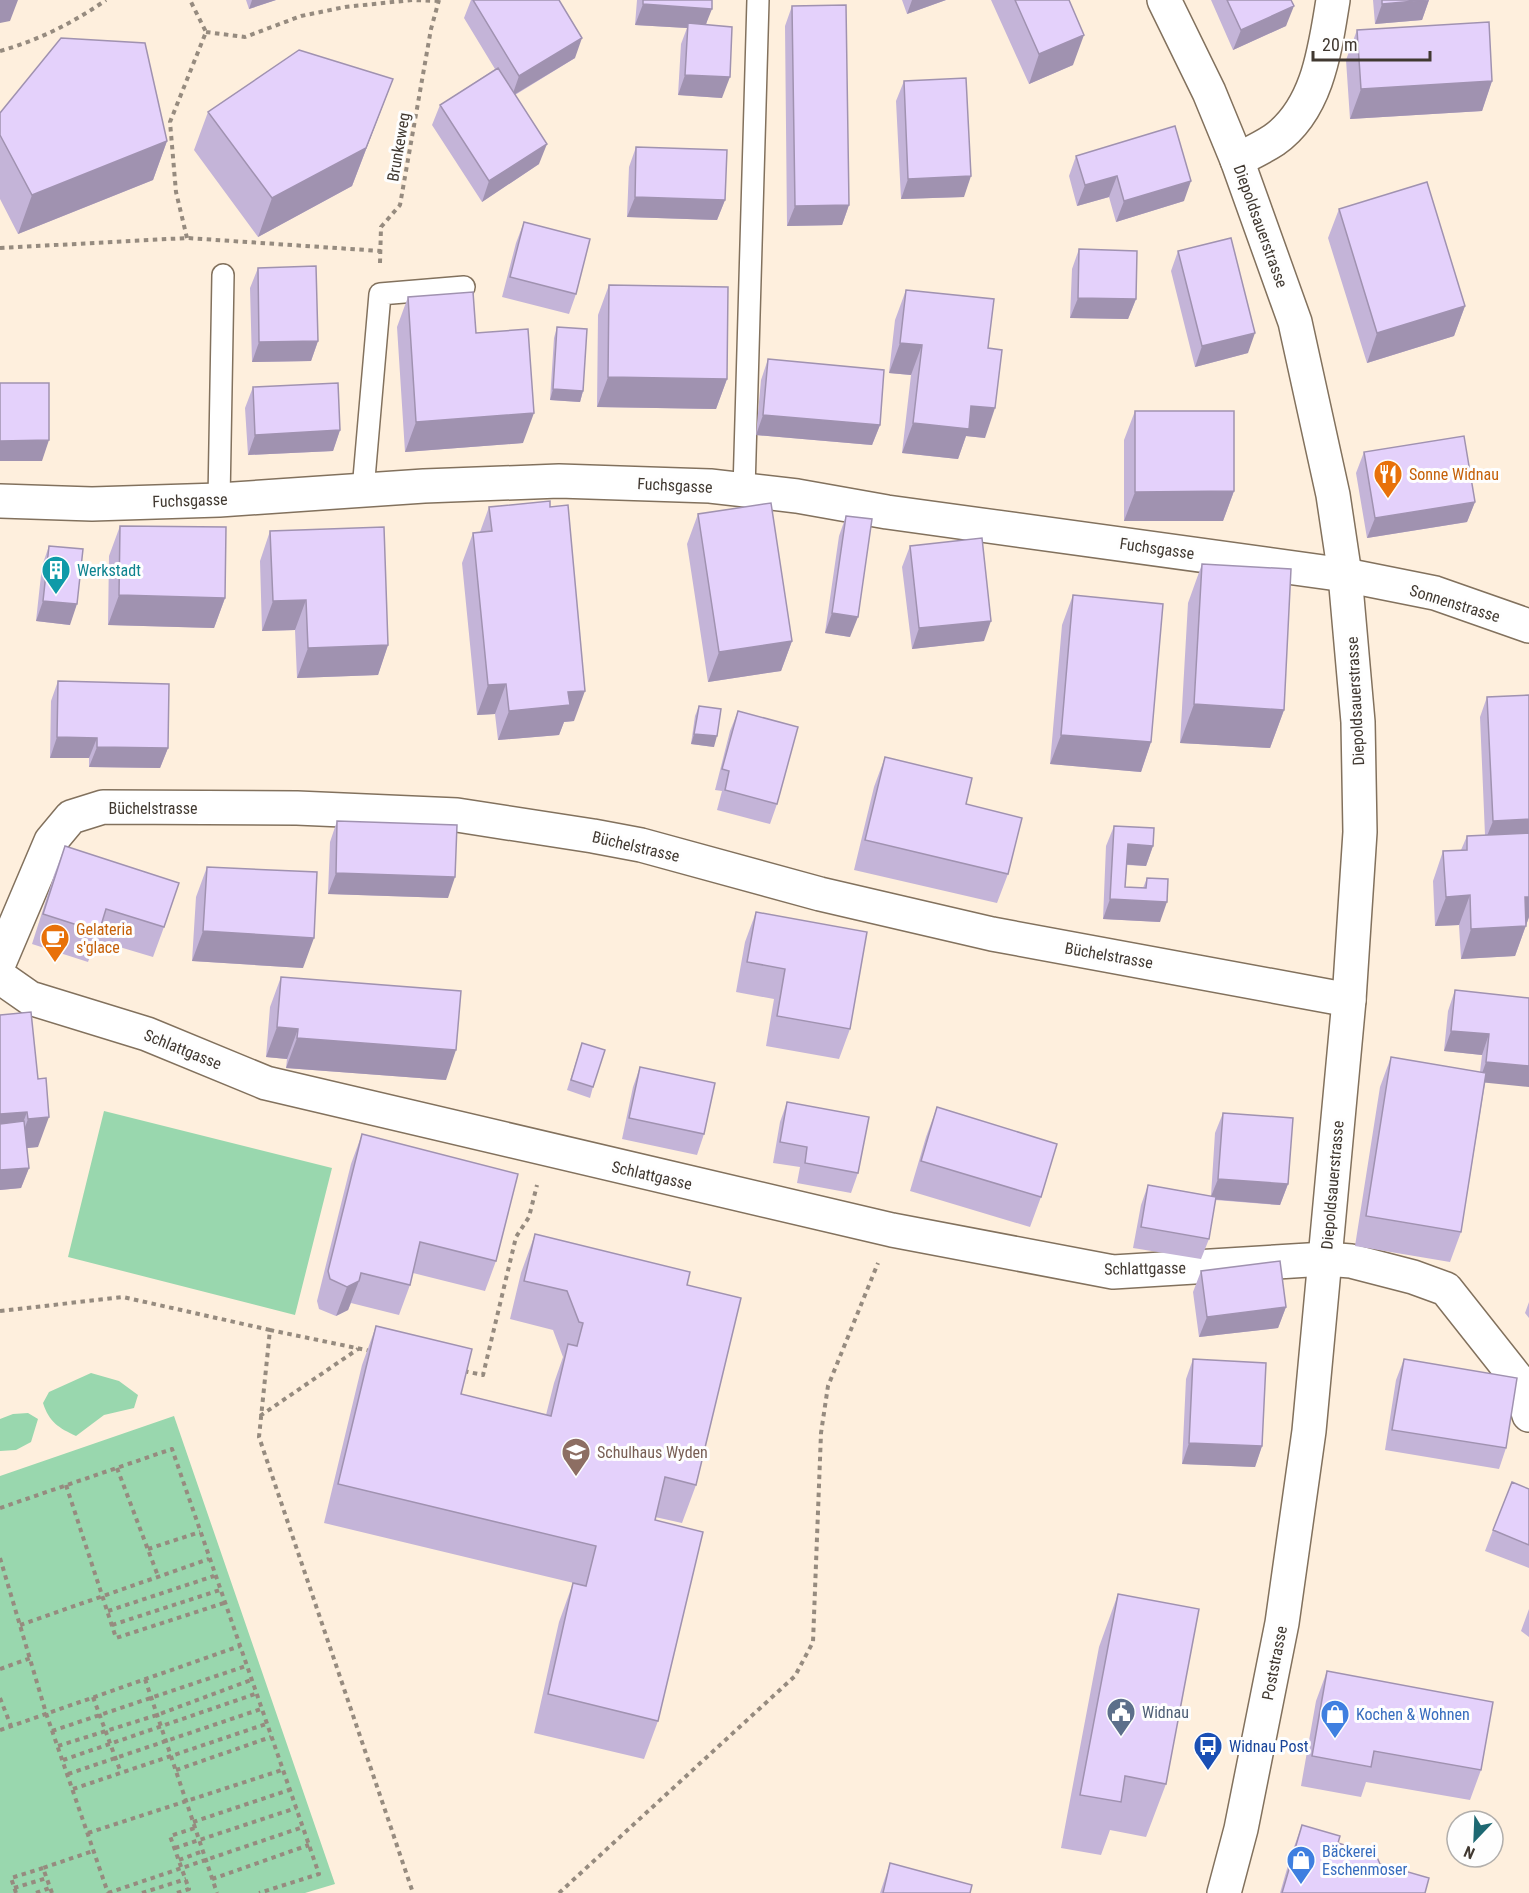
<svg xmlns="http://www.w3.org/2000/svg" width="1529" height="1893" font-family="'Roboto Condensed',sans-serif">
<style>
.green{fill:#99d7ae}
.lines{fill:none;stroke-linecap:round;stroke-linejoin:round}
.lane-casing{stroke:#82715d;stroke-width:24}
.street-casing{stroke:#82715d;stroke-width:36}
.secondary-casing{stroke:#82715d;stroke-width:36}
.path{stroke:#968b7f;stroke-width:4;stroke-dasharray:4.5 4.5;stroke-linecap:butt}
.lane{stroke:#fff;stroke-width:21}
.street{stroke:#fff;stroke-width:33}
.secondary{stroke:#fff;stroke-width:33}
.wall{fill:#c4b4d8}
.shaded-wall{fill:#a092b0}
.building{fill:#e4d1fb;stroke:#a092b0;stroke-width:1.5}
.labels{text-anchor:middle;stroke-width:6;stroke-linejoin:round;paint-order:stroke}
.street-label{font-size:16px;fill:#413931;stroke:#fefefe}
.food-label{font-size:16px;fill:#c56008;stroke:#fefefe;text-anchor:start}
.culture-label{font-size:16px;fill:#0d838f;stroke:#fefefe;text-anchor:start}
.education-label{font-size:16px;fill:#785e54;stroke:#fefefe;text-anchor:start}
.service-label{font-size:16px;fill:#4e5e75;stroke:#fefefe;text-anchor:start}
.shop-label{font-size:16px;fill:#366cbe;stroke:#fefefe;text-anchor:start}
.transit-label{font-size:16px;fill:#164399;stroke:#fefefe;text-anchor:start}
</style>
<rect width="100%" height="100%" fill="#feefdd"/>
<path class="green" d="M104 1111 332 1168 295 1315 68 1257Z
M91 1373 119 1381 138 1395 134 1408 104 1415 76 1436C59 1428 49 1422 43 1403L49 1392Z
M28 1413 38 1419 31 1442 16 1450 0 1451V1419L13 1414Z
M174 1416 335 1884 305 1893H0V1476Z"/>
<g class="lines">
<g class="lane-casing">
<path id="lane" d="M363 490 380 294 464 287
M744 490 758 0
M219 500 223 275"/>
</g>
<g class="street-casing">
<path id="street" d="M1237 160C1249 154 1262 148 1274 140 1318 109 1325 49 1333 0
M0 501 92 504 219 500 424 486 559 481 710 486 797 496 887 512 1345 575 1435 593 1529 626
M0 961 51 841 71 817 103 807 297 808 457 815 593 836 641 845 820 894 992 934 1349 1000
M0 977 30 998 147 1034 266 1083 892 1230 1113 1272 1325 1259 1351 1261 1413 1277 1446 1289 1518 1380 1529 1415"/>
</g>
<g class="secondary-casing">
<path id="secondary" d="M1164 0 1209 92 1237 160 1295 322 1333 495 1345 575 1358 722 1360 832 1349 1000 1309 1431 1282 1623 1241 1829 1224 1893"/>
</g>
<path class="path" d="M206 32 245 37 301 16 345 7 412 0 438 1
M0 51C39 40 73 23 106 0
M187 238 176 192 170 122 206 32 190 0
M0 248 187 238 381 251
M380 263 381 227 400 205 431 29 439 0
M0 1311 123 1297 270 1330
M371 1351 270 1330 259 1437 413 1893
M464 1371 483 1375 516 1237 529 1217 537 1185
M260 1416 358 1349
M117 1468 158 1576
M66 1485 116 1638 224 1603
M0 1508 172 1449 319 1874 259 1893
M148 1549 200 1532
M0 1558 46 1713 108 1893
M108 1611 214 1576
M20 1625 209 1559
M112 1625 220 1590
M0 1669 31 1658
M145 1679 217 1893
M93 1697 121 1773
M0 1698 11 1726
M0 1730 240 1646
M52 1731 246 1666
M58 1746 157 1715 251 1680
M63 1760 255 1694
M176 1770 271 1737
M68 1774 261 1709
M73 1789 266 1724
M193 1822 289 1790
M88 1833 282 1770
M175 1848 296 1808
M179 1860 203 1851
M212 1879 309 1845
M14 1888 47 1878
M16 1893 11 1878 43 1868
M36 1893 50 1888
M52 1893 43 1868 93 1851
M108 1893 303 1827
M142 1893 186 1879
M177 1893 189 1889 170 1836 195 1828
M559 1893 795 1676 813 1642 821 1433 828 1386 878 1263"/>
<use href="#lane" class="lane"/>
<use href="#street" class="street"/>
<use href="#secondary" class="secondary"/>
</g>
<path class="wall" d="M246 0H276L249 9Z
M471 0H559L575 58 515 95 539 164 482 202 432 125 440 105 495 69 464 18Z
M637 0H712L706 25 722 98 678 95 681 44 687 28 635 25Z
M902 0H946L907 14Z
M991 0H1069L1073 65 1029 84Z
M1211 0H1291L1286 26 1233 50Z
M1373 0H1429L1422 20 1375 24Z
M792 6 849 205 842 225 787 226 785 26Z
M1357 30 1492 81 1482 111 1350 119 1346 60Z
M393 79 352 186 258 237 194 150 208 112Z
M904 81 964 197 901 199 896 101Z
M0 113 167 141 153 180 18 234 0 199Z
M636 147 725 200 717 220 627 217 629 167Z
M1076 156 1184 201 1116 222 1109 197 1077 206 1069 176Z
M1339 209 1465 306 1454 336 1367 363 1328 238Z
M524 222 576 294 569 314 502 297 516 243Z
M1079 249 1136 299 1128 319 1070 318 1072 269Z
M1178 251 1248 353 1195 367 1171 271Z
M258 268 318 341 311 361 252 362 250 288Z
M609 285 727 379 716 409 597 407 598 315Z
M906 290 988 348 985 438 966 436 958 459 902 453 911 375 889 373 895 320Z
M408 297 476 333 523 443 405 452 397 327Z
M557 327 583 391 580 402 550 400 554 338Z
M768 359 880 425 872 445 756 435 761 380Z
M253 387 340 430 333 451 248 455 245 408Z
M1135 411 1234 491 1223 521H1124V440Z
M1364 452 1475 502 1467 522 1367 538 1356 473Z
M489 507H550L574 721 564 722 559 735 498 740 495 714 477 715 462 563 473 533 480 532Z
M698 514 792 641 781 671 708 682 687 544Z
M846 516 850 637 825 633 839 536Z
M120 526 225 598 214 628 108 625 109 556Z
M270 531 388 645 378 675 297 678 295 630 262 631 260 561Z
M49 546 70 625 36 621 42 566Z
M910 546 984 641 912 649 902 567Z
M1202 564 1284 710 1270 748 1180 743 1188 603Z
M1073 595 1151 742 1141 772 1050 764 1062 625Z
M58 681 168 748 160 768 89 767V758H50L51 701Z
M1529 695V917L1515 956 1461 959 1459 925 1435 926 1433 881 1443 851 1461 850 1467 836 1485 835 1480 717 1487 697Z
M699 706 714 747 691 744 695 716Z
M738 711 777 804 770 824 717 810 722 791 715 790 730 731Z
M885 757 966 804 1008 874 997 903 854 870 874 787Z
M337 821 448 898 328 894 330 842Z
M1114 826 1153 846 1146 866 1127 865 1125 887 1143 888 1147 878 1160 922 1103 919 1106 846Z
M65 846 164 927 153 957 96 940 88 962 32 944 54 875Z
M207 867 303 968 192 961 196 897Z
M756 912 850 1029 839 1059 766 1046 774 999 736 992 745 942Z
M281 977 446 1080 286 1068 287 1059 266 1057 270 1007Z
M1455 990 1529 998 1485 1083 1461 1232 1450 1262 1355 1246 1380 1087 1391 1057 1480 1072 1482 1055 1444 1051 1448 1011Z
M0 1015 38 1147 27 1148 29 1168 21 1188 0 1190Z
M582 1043 593 1087 590 1098 567 1090Z
M640 1067 704 1134 697 1155 622 1139 633 1087Z
M787 1102 858 1173 851 1193 797 1183 800 1167 773 1163 780 1122Z
M937 1107 1041 1197 1030 1227 910 1191 926 1137Z
M1223 1113 1288 1184 1280 1205 1215 1200 1209 1239 1201 1259 1133 1248 1141 1205 1148 1185 1211 1196 1215 1133Z
M362 1134 496 1261 485 1291 413 1273 410 1285 399 1315 351 1303 348 1310 336 1316 319 1309 317 1301 351 1164Z
M535 1234 687 1285 696 1485 682 1523 655 1517V1520L658 1721 644 1759 534 1733 559 1622 573 1583 578 1584 324 1523 362 1365 376 1326 461 1394 546 1415 554 1383 563 1357 553 1330 510 1319 521 1273Z
M1201 1271 1286 1307 1278 1328 1199 1337 1193 1292Z
M1529 1302V1318L1525 1313Z
M1193 1359 1262 1446 1255 1467 1182 1464 1186 1379Z
M1404 1359 1506 1448 1499 1469 1385 1450 1396 1380Z
M1529 1489V1568L1485 1551 1493 1530Z
M1118 1594 1166 1784 1146 1837 1110 1830 1101 1855 1061 1848 1099 1647Z
M1529 1609V1637L1521 1631Z
M1327 1671 1481 1770 1470 1800 1366 1782 1361 1797 1301 1786 1316 1701Z
M1302 1825 1380 1864 1425 1893H1280L1291 1855Z
M890 1863 970 1893H880Z"/>
<path class="shaded-wall" d="M0 0H18L10 21 0 23Z
M252 0H276L249 9Z
M912 0H946L907 14Z
M1429 0 1422 20 1375 24 1382 4Z
M643 4 712 9 704 29 688 23 687 28 635 25Z
M1294 6 1286 26 1233 50 1241 30Z
M1084 35 1073 65 1029 84 1039 54Z
M582 38 575 58 512 96 519 76Z
M685 75 730 77 722 98 678 95Z
M393 79 352 186 258 237 272 198Z
M1492 81 1482 111 1350 119 1361 89Z
M167 141 153 180 18 234 32 195Z
M547 144 539 164 482 202 489 181Z
M971 176 964 197 901 199 908 179Z
M1117 176 1109 197 1077 206 1085 185Z
M1191 181 1184 201 1116 222 1124 201Z
M635 197 725 200 717 220 627 217Z
M849 205 842 225 787 226 795 206Z
M1078 298 1136 299 1128 319 1070 318Z
M1465 306 1454 336 1367 363 1377 333Z
M1255 333 1248 353 1195 367 1202 346Z
M318 341 311 361 252 362 259 342Z
M900 343 922 345 911 375 889 373Z
M608 377 727 379 716 409 597 407Z
M553 389 583 391 580 402 550 400Z
M971 406 995 408 985 438 966 436 958 459 902 453 913 423Z
M534 413 523 443 405 452 416 422Z
M763 415 880 425 872 445 756 435Z
M340 430 333 451 248 455 255 435Z
M49 440 42 461H0V441Z
M1234 491 1223 521H1124L1135 492Z
M1475 502 1467 522 1367 538 1375 518Z
M119 595 225 598 214 628 108 625Z
M306 600 295 630 262 631 273 601Z
M43 601 77 604 70 625 36 621Z
M832 613 858 617 850 637 825 633Z
M991 621 984 641 912 649 919 628Z
M792 641 781 671 708 682 719 652Z
M388 645 378 675 297 678 308 648Z
M506 684 495 714 477 715 488 685Z
M585 691 574 721 564 722 559 735 498 740 509 711 568 692Z
M1194 704 1284 710 1270 748 1180 743Z
M694 734 717 736 714 747 691 744Z
M1061 735 1151 742 1141 772 1050 764Z
M57 737 97 738 89 758H50Z
M97 747 168 748 160 768 89 767Z
M1529 819V839L1485 841 1493 821Z
M1128 844 1153 846 1146 866 1120 864Z
M336 873 455 877 448 898 328 894Z
M1470 895 1459 925 1435 926 1446 897Z
M1525 897H1529V917L1515 956 1461 959 1471 929Z
M1110 899 1167 902 1160 922 1103 919Z
M203 931 314 938 303 968 192 961Z
M277 1027 298 1029 287 1059 266 1057Z
M1451 1031 1489 1034 1482 1055 1444 1051Z
M297 1038 456 1050 446 1080 286 1068Z
M1486 1062 1529 1066V1087L1479 1082Z
M27 1112 16 1142 0 1143V1114Z
M49 1117 38 1147 17 1149 28 1119Z
M29 1168 21 1188 0 1190V1170Z
M1218 1179 1288 1184 1280 1205 1210 1199Z
M359 1281 348 1310 336 1316 347 1287Z
M1286 1307 1278 1328 1199 1337 1207 1317Z
M1189 1443 1262 1446 1255 1467 1182 1464Z"/>
<path class="building" d="M473 0H559L582 38 519 76Z
M643 0H712V9L643 4Z
M1015 0H1069L1084 35 1039 54Z
M1227 0H1291L1294 6 1241 30Z
M1382 0H1426L1382 4Z
M846 5 849 205 795 206 792 6Z
M1489 22 1492 81 1361 89 1357 30Z
M688 23 732 27 730 77 685 75Z
M61 38 145 43 167 141 32 195 0 135V113Z
M299 50 393 79 366 148 272 198 208 112Z
M498 68 547 144 489 181 440 105Z
M966 78 971 176 908 179 904 81Z
M1175 126 1191 181 1124 201 1117 176 1085 185 1076 156Z
M636 147 727 150 725 200 635 197Z
M1427 182 1465 306 1377 333 1339 209Z
M524 222 590 239 576 294 510 277Z
M1231 238 1255 333 1202 346 1178 251Z
M1079 249 1137 251 1136 299 1078 298Z
M316 266 318 341 259 342 258 268Z
M609 285 728 287 727 379 608 377Z
M906 290 994 299 988 348 1002 350 995 408 971 406 969 429 913 423 922 345 900 343Z
M473 292 476 333 528 329 534 413 416 422 408 297Z
M557 327 587 329 583 391 553 389Z
M768 359 884 370 880 425 763 415Z
M0 383H49V440L0 441Z
M338 383 340 430 255 435 253 387Z
M1135 411H1234V491L1135 492Z
M1464 436 1475 502 1375 518 1364 452Z
M550 501V507L568 505 585 691 568 692 570 705 509 711 506 684 488 685 473 533 492 531 489 507Z
M771 503 792 641 719 652 698 514Z
M846 516 872 519 858 617 832 613Z
M120 526 226 527 225 598 119 595Z
M384 527 388 645 308 648 306 600 273 601 270 531Z
M982 538 991 621 919 628 910 546Z
M49 546 83 549 77 604 43 601Z
M1202 564 1291 569 1284 710 1194 704Z
M1073 595 1163 604 1151 742 1061 735Z
M58 681 169 684 168 748 97 747V738L57 737Z
M1529 695V819L1493 821 1487 697Z
M699 706 721 709 717 736 694 734Z
M738 711 798 727 777 804 725 790 729 771 722 769Z
M885 757 972 778 966 804 1022 818 1008 874 865 840Z
M337 821 457 825 455 877 336 873Z
M1114 826 1154 828 1153 846 1128 844 1125 887 1146 888 1147 878 1168 879 1167 902 1110 899Z
M1529 833V897H1525L1526 926 1471 929 1470 895 1446 897 1443 851 1467 850V836Z
M65 846 179 883 164 927 106 909 99 932 43 914Z
M207 867 317 872 314 938 203 931Z
M756 912 867 932 850 1029 777 1016 785 969 747 962Z
M281 977 461 991 456 1050 297 1038 298 1029 277 1027Z
M1455 990 1529 998V1066L1486 1062 1489 1034 1451 1031Z
M31 1012 38 1079 46 1078 49 1117 28 1119 27 1112 0 1114V1015Z
M582 1043 605 1050 593 1087 571 1080Z
M1391 1057 1486 1073 1461 1232 1366 1216Z
M640 1067 715 1083 704 1134 629 1118Z
M787 1102 869 1117 858 1173 805 1163 807 1147 780 1142Z
M937 1107 1057 1144 1041 1197 921 1161Z
M1223 1113 1293 1118 1288 1184 1218 1179Z
M24 1121 29 1168 0 1170V1124Z
M362 1134 518 1174 496 1261 420 1242 410 1285 361 1273 359 1281 347 1287 330 1279 328 1271Z
M1148 1185 1216 1197 1209 1239 1141 1227Z
M535 1234 690 1272 687 1285 741 1298 696 1485 665 1477 655 1520 703 1532 658 1721 548 1694 573 1583 586 1586 596 1546 338 1484 376 1326 472 1349 461 1394 551 1416 568 1344 577 1346 583 1323 579 1322 567 1291 524 1281Z
M1280 1261 1286 1307 1207 1317 1201 1271Z
M1193 1359 1266 1363 1262 1446 1189 1443Z
M1404 1359 1517 1378 1506 1448 1392 1430Z
M1512 1482 1529 1489V1545L1493 1530Z
M1118 1594 1199 1609 1166 1784 1125 1776 1121 1802 1080 1795Z
M1327 1671 1493 1702 1481 1770 1374 1751 1371 1767 1312 1756Z
M1302 1825 1340 1836 1338 1843 1376 1855 1380 1864 1429 1878 1425 1893H1282Z
M890 1863 972 1885 970 1893H883Z"/>
<defs>
<g id="restaurant-pin" transform="scale(1.5)"><path d="M0 17L-7.5 6A9.5 9.5 0 1 1 7.5 6Z" fill="#e8710a" stroke="#fefefe"/><path d="M-5-6h1v4h1v-4h1v4h1v-4h1v5L-1.5 .5V6h-2V.5L-5-1ZM5-6V6H3V1.5H1.5Q1.5-4 5-6Z" fill="#fff"/></g>
<g id="building-pin" transform="scale(1.5)"><path d="M0 17L-7.5 6A9.5 9.5 0 1 1 7.5 6Z" fill="#0f9aa8" stroke="#fefefe"/><path d="M-4-6H4V6H1V3H-1V6H-4ZM-2.5-4.3h1.7v1.8h-1.7ZM.8-4.3h1.7v1.8H.8ZM-2.5-1h1.7V.8h-1.7ZM.8-1h1.7V.8H.8Z" fill="#fff"/></g>
<g id="cafe-pin" transform="scale(1.5)"><path d="M0 17L-7.5 6A9.5 9.5 0 1 1 7.5 6Z" fill="#e8710a" stroke="#fefefe"/><path d="M-5.5-4.5H6V0H3Q3 3.5 0 3.5H-2.5Q-5.5 3.5-5.5 0ZM3-3.2v2h1.7v-2ZM-6 4.5H4V6H-6Z" fill="#fff"/></g>
<g id="school-pin" transform="scale(1.5)"><path d="M0 17L-7.5 6A9.5 9.5 0 1 1 7.5 6Z" fill="#8d6e63" stroke="#fefefe"/><path d="M0-5L7-2L0 1L-7-2ZM-4 1L0 2.5L4 1V4Q0 6-4 4Z" fill="#fff"/></g>
<g id="civic-pin" transform="scale(1.5)"><path d="M0 17L-7.5 6A9.5 9.5 0 1 1 7.5 6Z" fill="#5c6f8a" stroke="#fefefe"/><path d="M-.6-6.5H3V-4.5H.6V-3L4-1V1h2V6H-6V1h2V-1L-.6-3ZM-1.2 2.5V6h2.4V2.5Z" fill="#fff"/></g>
<g id="shop-pin" transform="scale(1.5)"><path d="M0 17L-7.5 6A9.5 9.5 0 1 1 7.5 6Z" fill="#3f7fe0" stroke="#fefefe"/><path d="M-5-2.5h2.3a2.7 3.5 0 0 1 5.4 0H5L5.5 6h-11ZM-1.5-2.5h3a1.5 2.3 0 0 0-3 0Z" fill="#fff"/></g>
<g id="bus-pin" transform="scale(1.5)"><path d="M0 17L-7.5 6A9.5 9.5 0 1 1 7.5 6Z" fill="#1a4fb4" stroke="#fefefe"/><path d="M-5-6H5V4H4V6H2V4H-2V6H-4V4H-5ZM-3.5-4V0h7V-4ZM-3.5 1.2v1.5H-2V1.2ZM2 1.2v1.5H3.5V1.2Z" fill="#fff"/></g>
</defs>
<g fill-rule="evenodd">
<use href="#restaurant-pin" x="1388" y="474"/>
<use href="#building-pin" x="56" y="570"/>
<use href="#cafe-pin" x="55" y="938"/>
<use href="#school-pin" x="576" y="1452"/>
<use href="#civic-pin" x="1121" y="1712"/>
<use href="#shop-pin" x="1335" y="1714"/>
<use href="#bus-pin" x="1208" y="1746"/>
<use href="#shop-pin" x="1301" y="1860"/>
</g>
<g class="labels">
<g class="street-label">
<text transform="translate(398 147) rotate(-80)" y="6">Brunkeweg</text>
<text transform="translate(1261 226) rotate(70)" y="6">Diepoldsauerstrasse</text>
<text transform="translate(675 485) rotate(3)" y="6">Fuchsgasse</text>
<text transform="translate(190 500) rotate(-2)" y="6">Fuchsgasse</text>
<text transform="translate(1157 548) rotate(8)" y="6">Fuchsgasse</text>
<text transform="translate(1455 603) rotate(17)" y="6">Sonnenstrasse</text>
<text transform="translate(1355 701) rotate(-93)" y="6">Diepoldsauerstrasse</text>
<text x="153" y="814">Büchelstrasse</text>
<text transform="translate(636 846) rotate(13)" y="6">Büchelstrasse</text>
<text transform="translate(1109 955) rotate(10)" y="6">Büchelstrasse</text>
<text transform="translate(183 1049) rotate(22)" y="6">Schlattgasse</text>
<text transform="translate(652 1175) rotate(13)" y="6">Schlattgasse</text>
<text transform="translate(1332 1185) rotate(-85)" y="6">Diepoldsauerstrasse</text>
<text transform="translate(1145 1268) rotate(-1)" y="6">Schlattgasse</text>
<text transform="translate(1274 1663) rotate(-79)" y="6">Poststrasse</text>
</g>
<g class="food-label">
<text x="1409" y="480">Sonne Widnau</text>
<text x="76" y="935">Gelateria<tspan x="76" dy="18">s'glace</tspan></text>
</g>
<g class="culture-label">
<text x="77" y="576">Werkstadt</text>
</g>
<g class="education-label">
<text x="597" y="1458">Schulhaus Wyden</text>
</g>
<g class="service-label">
<text x="1142" y="1718">Widnau</text>
</g>
<g class="shop-label">
<text x="1356" y="1720">Kochen &amp; Wohnen</text>
<text x="1322" y="1857">Bäckerei<tspan x="1322" dy="18">Eschenmoser</tspan></text>
</g>
<g class="transit-label">
<text x="1229" y="1752">Widnau Post</text>
</g>
</g>
<g transform="translate(1475 1839) rotate(203)"><circle r="28" fill="#fefefe" stroke="#b2afac" stroke-width="1.5"/>
<path d="M0-4.5L10 22L0 15L-10 22Z" fill="#1d6872"/>
<text y="-9" font-size="16" font-weight="bold" text-anchor="middle" fill="#413931">N</text>
</g>
<path d="M1313 51v9h117v-9" fill="none" stroke="#413931" stroke-width="3"/>
<text x="1322" y="51" font-size="18" fill="#413931" stroke="#fefefe" stroke-width="4.5" paint-order="stroke">20 m</text>
</svg>
